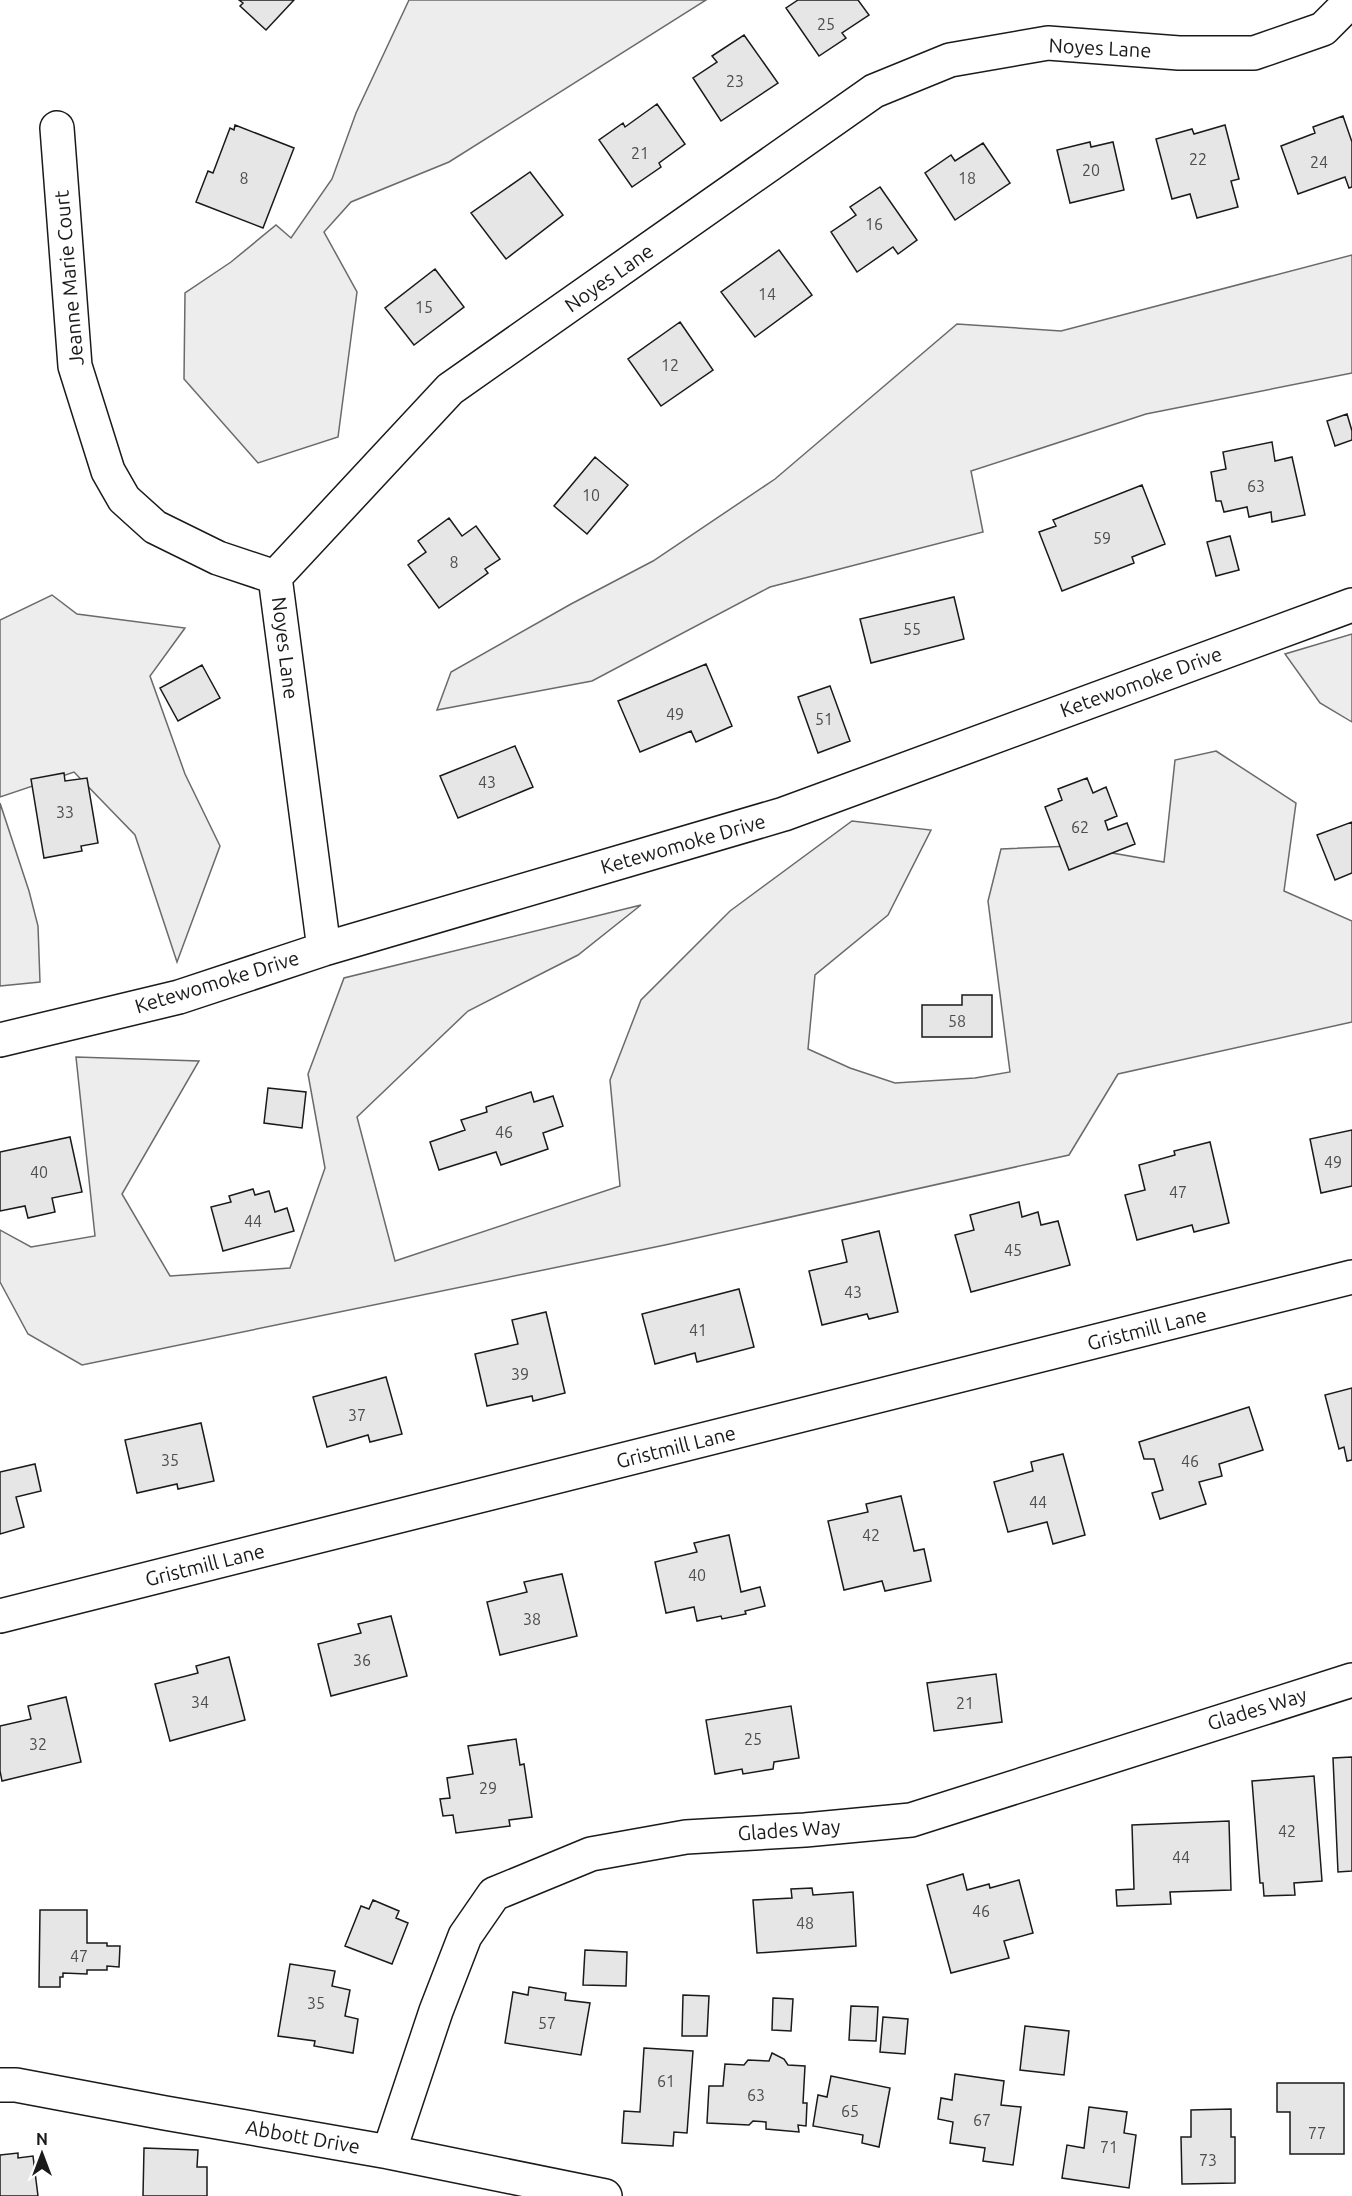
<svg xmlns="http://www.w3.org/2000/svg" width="1352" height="2196" font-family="Ubuntu,sans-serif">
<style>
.built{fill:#ededed;stroke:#6a6a6a;stroke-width:1.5}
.building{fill:#e6e6e6;stroke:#1a1a1a;stroke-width:1.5}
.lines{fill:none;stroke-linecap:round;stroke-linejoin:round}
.street-casing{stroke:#1a1a1a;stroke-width:36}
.street{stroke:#fff;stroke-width:33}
.labels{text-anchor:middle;stroke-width:4.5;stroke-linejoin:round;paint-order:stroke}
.number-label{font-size:16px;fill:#4d4d4d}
.street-label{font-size:20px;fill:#1a1a1a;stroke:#fff}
</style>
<rect width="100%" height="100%" fill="#fff"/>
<path class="built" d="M409 0H706L449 162 351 202 324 232 357 292 338 437 258 463 184 379 185 293 231 262 276 225 291 238 332 179 356 113Z
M1352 255V373L1146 414 971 471 983 532 770 587 592 681 437 710 451 672 571 604 653 561 775 479 957 324 1061 331Z
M52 595 77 614 185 628 150 676 185 774 220 846 177 962 135 835 74 772 0 797V620Z
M1352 634V722L1320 703 1285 654Z
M1216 751 1296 803 1284 891 1352 921V1022L1118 1074 1069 1155 665 1245 82 1365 28 1334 0 1282V1230L31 1247 95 1236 76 1057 199 1061 122 1194 170 1276 290 1268 325 1168 308 1074 344 978 641 905 578 955 468 1011 357 1117 395 1261 620 1186 610 1080 641 1000 730 911 852 821 931 830 888 915 815 975 808 1049 850 1068 895 1083 975 1078 1010 1072 988 901 1001 849 1072 846 1164 862 1175 760Z
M0 803 29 891 38 926 40 982 0 986Z"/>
<path class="building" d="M239 0H294L266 30 240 6 243 3Z
M798 0H858L869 15 842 33 846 38 819 56 786 8Z
M744 35 778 83 721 121 693 78 717 62 712 56Z
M657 104 685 144 659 163 661 167 632 187 599 140 623 123 625 127Z
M1343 116 1352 142V187L1349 188 1345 177 1298 194 1281 146 1315 133 1313 127Z
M235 125 294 148 263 228 196 202 208 171 213 173 230 128 234 130Z
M1225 125 1239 179 1231 181 1238 207 1197 218 1190 194 1172 199 1156 139 1192 129 1194 134Z
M1090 142 1091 147 1113 142 1124 190 1070 203 1057 150Z
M983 143 1010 183 955 220 925 173 951 155 955 161Z
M530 172 563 215 506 259 471 213Z
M880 187 917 240 898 254 893 247 857 272 831 232 856 215 850 207Z
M779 250 812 295 755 337 721 292Z
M435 269 464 307 414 345 385 308Z
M680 322 713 370 661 406 628 359Z
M1347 414 1352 431V440L1335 446 1327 421Z
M1272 442 1275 461 1292 457 1305 515 1272 522 1271 512 1249 517 1247 507 1224 512 1221 501H1216L1211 472 1226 469 1223 452Z
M595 457 628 485 587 534 554 506Z
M1142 485 1165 544 1132 557 1134 563 1062 591 1039 532 1056 526 1053 520Z
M449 518 462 536 476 526 500 559 485 569 488 573 439 608 408 565 426 552 418 541Z
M1230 536 1239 570 1216 576 1207 542Z
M954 597 964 639 871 663 860 619Z
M706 664 732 726 696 742 691 731 640 752 618 701Z
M202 665 220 698 178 721 160 688Z
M830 686 850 741 818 753 798 697Z
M515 746 533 787 458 818 440 776Z
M64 773 65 781 87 778 98 843 81 846 82 851 44 858 31 779Z
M1087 778 1093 793 1106 787 1117 816 1105 821 1108 830 1127 823 1135 844 1069 870 1045 807 1062 800 1058 789Z
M1352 822V873L1335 880 1317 835Z
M962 995H992V1037H922V1005H962Z
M268 1088 306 1092 302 1128 264 1123Z
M531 1092 534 1102 553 1096 563 1126 543 1133 548 1149 501 1165 496 1152 439 1170 430 1142 465 1130 461 1120 487 1112 486 1107Z
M1352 1130V1186L1321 1193 1310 1139Z
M70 1137 82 1192 52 1198 55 1212 28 1218 25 1206 0 1211V1152Z
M1210 1142 1229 1223 1194 1232 1192 1225 1137 1240 1125 1195 1145 1190 1139 1165 1175 1155 1174 1151Z
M253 1189 255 1195 269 1191 275 1212 287 1208 294 1231 223 1251 211 1207 231 1202 229 1196Z
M1019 1202 1022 1217 1038 1212 1041 1225 1058 1221 1070 1265 971 1292 955 1235 974 1230 970 1215Z
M879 1231 898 1312 869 1319 867 1314 822 1325 809 1271 847 1262 842 1240Z
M739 1289 754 1347 697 1362 695 1353 655 1364 642 1314Z
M546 1312 565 1393 533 1401 532 1396 487 1406 475 1354 518 1344 512 1320Z
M386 1377 402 1434 370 1442 368 1435 327 1447 313 1397Z
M1352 1388V1460L1347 1461 1344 1447 1339 1449 1325 1395Z
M1249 1407 1263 1450 1219 1464 1222 1476 1199 1482 1206 1504 1160 1519 1152 1493 1163 1490 1154 1459H1144L1139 1442Z
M201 1423 214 1481 178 1489 177 1484 137 1493 125 1440Z
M1063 1454 1085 1535 1053 1544 1047 1522 1008 1532 994 1482 1033 1471 1031 1462Z
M35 1464 41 1491 16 1497 24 1527 0 1534V1472Z
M901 1496 914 1551 924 1549 931 1581 885 1591 882 1581 844 1590 828 1521 868 1512 866 1504Z
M729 1535 741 1592 760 1587 765 1606 745 1611 746 1614 722 1619 721 1616 697 1621 694 1607 666 1613 655 1562 697 1552 694 1543Z
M562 1574 577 1636 500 1655 487 1602 527 1592 524 1582Z
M391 1616 407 1676 331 1696 318 1644 361 1633 358 1624Z
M229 1657 245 1720 170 1741 155 1684 198 1673 196 1666Z
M996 1674 1002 1722 934 1731 927 1683Z
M66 1697 81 1762 2 1781 0 1771V1726L31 1719 28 1706Z
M791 1706 799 1758 774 1762 773 1769 743 1774 742 1769 715 1774 706 1720Z
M516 1739 520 1765 524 1764 532 1817 509 1820 510 1826 456 1833 453 1815 443 1816 440 1799 450 1798 447 1778 473 1774 468 1746Z
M1352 1757V1871L1338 1872 1333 1758Z
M1314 1776 1322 1881 1294 1883 1295 1895 1264 1896 1263 1883H1260L1252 1781Z
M1229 1821 1231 1890 1170 1892 1171 1904 1117 1906 1116 1890 1134 1889 1132 1825Z
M963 1874 967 1890 989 1884 990 1888 1019 1880 1033 1933 1004 1941 1009 1958 951 1973 927 1885Z
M812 1888 813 1895 853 1892 856 1946 757 1953 753 1900 792 1898 791 1889Z
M373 1900 399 1911 396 1918 408 1923 392 1964 345 1946 361 1906 369 1909Z
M40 1910H87V1943H107V1946H120L119 1967 107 1966V1970H87V1974L63 1973V1977H60V1987H39Z
M585 1950 627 1952 626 1986 583 1985Z
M290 1964 335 1971 332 1986 350 1990 345 2016 358 2019 353 2053 314 2046 315 2041 278 2036Z
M529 1987 566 1993 565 2000 590 2003 581 2055 505 2043 513 1992 528 1995Z
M683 1995 709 1996 707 2036H682Z
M773 1998 793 1999 791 2031 772 2030Z
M851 2006 878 2007 876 2041 849 2040Z
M883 2017 908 2019 905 2054 880 2052Z
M1025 2026 1069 2031 1064 2075 1020 2070Z
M644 2048 693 2051 687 2133 674 2132 673 2146 622 2143 624 2111 640 2112Z
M772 2053 784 2059 788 2065 805 2066 803 2103H807L806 2126 798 2125 799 2132 766 2129V2122L753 2121 749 2125 707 2123 709 2086H723L725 2064 744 2065 748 2060 769 2061Z
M955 2074 1004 2081 1001 2105 1021 2107 1013 2165 983 2161 985 2148 950 2143 953 2122 938 2119 941 2098 952 2100Z
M831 2076 890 2088 879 2147 862 2143 863 2135 813 2126 818 2095 827 2097Z
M1277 2083H1344V2154H1290V2112H1277Z
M1089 2107 1127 2112 1124 2133 1136 2135 1129 2188 1062 2178 1067 2145 1084 2148Z
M1231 2109V2137H1235V2183L1182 2184 1181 2137H1191V2110Z
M144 2148 198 2150 197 2167H207V2196H143Z
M18 2153V2158L33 2156 38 2196H0V2155Z"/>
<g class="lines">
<g class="street-casing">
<path id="street" d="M57 128 75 366 108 471 124 499 155 527 218 558 275 577
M324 949 275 577 450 389 874 91 950 60 1048 43 1179 53H1254L1323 29 1352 0
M0 1040 179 997 324 949 784 814 1352 605
M0 1616 1352 1277
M0 2085H16L165 2113 389 2152 605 2196
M389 2152 436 2011 465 1936 494 1894 591 1854 686 1837 805 1830 911 1820 1352 1680"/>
</g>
<use href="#street" class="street"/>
</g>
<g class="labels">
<g class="number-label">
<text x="826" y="30">25</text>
<text x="735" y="87">23</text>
<text x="640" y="159">21</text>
<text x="1198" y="165">22</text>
<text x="1319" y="168">24</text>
<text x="1091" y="176">20</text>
<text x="244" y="184">8</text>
<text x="967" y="184">18</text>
<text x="874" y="230">16</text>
<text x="767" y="300">14</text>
<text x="424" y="313">15</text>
<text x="670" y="371">12</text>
<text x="1256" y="492">63</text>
<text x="591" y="501">10</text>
<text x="1102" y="544">59</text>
<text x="454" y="568">8</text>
<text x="912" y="635">55</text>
<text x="675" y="720">49</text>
<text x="824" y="725">51</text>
<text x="487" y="788">43</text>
<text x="65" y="818">33</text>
<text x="1080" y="833">62</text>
<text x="957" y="1027">58</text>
<text x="504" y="1138">46</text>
<text x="1333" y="1168">49</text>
<text x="39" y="1178">40</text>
<text x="1178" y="1198">47</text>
<text x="253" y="1227">44</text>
<text x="1013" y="1256">45</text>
<text x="853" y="1298">43</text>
<text x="698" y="1336">41</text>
<text x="520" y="1380">39</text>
<text x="357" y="1421">37</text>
<text x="170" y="1466">35</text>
<text x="1190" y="1467">46</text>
<text x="1038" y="1508">44</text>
<text x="871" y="1541">42</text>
<text x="697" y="1581">40</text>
<text x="532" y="1625">38</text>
<text x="362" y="1666">36</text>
<text x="200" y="1708">34</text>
<text x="965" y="1709">21</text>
<text x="753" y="1745">25</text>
<text x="38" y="1750">32</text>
<text x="488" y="1794">29</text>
<text x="1287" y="1837">42</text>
<text x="1181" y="1863">44</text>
<text x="981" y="1917">46</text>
<text x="805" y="1929">48</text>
<text x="79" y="1962">47</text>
<text x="316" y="2009">35</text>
<text x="547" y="2029">57</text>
<text x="666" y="2087">61</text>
<text x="756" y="2101">63</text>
<text x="850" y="2117">65</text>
<text x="982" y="2126">67</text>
<text x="1317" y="2139">77</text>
<text x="1109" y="2153">71</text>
<text x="1208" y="2166">73</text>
</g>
<g class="street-label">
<text transform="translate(1100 48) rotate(3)" y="7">Noyes Lane</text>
<text transform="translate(69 278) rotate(-95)" y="7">Jeanne Marie Court</text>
<text transform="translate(609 278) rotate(-35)" y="7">Noyes Lane</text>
<text transform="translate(285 648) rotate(83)" y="7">Noyes Lane</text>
<text transform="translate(1141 682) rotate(-20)" y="7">Ketewomoke Drive</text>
<text transform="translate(683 844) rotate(-16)" y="7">Ketewomoke Drive</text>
<text transform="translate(217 982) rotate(-17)" y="7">Ketewomoke Drive</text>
<text transform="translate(1147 1329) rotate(-14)" y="7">Gristmill Lane</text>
<text transform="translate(676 1447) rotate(-14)" y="7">Gristmill Lane</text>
<text transform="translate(205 1565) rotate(-14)" y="7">Gristmill Lane</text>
<text transform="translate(1257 1709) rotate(-17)" y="7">Glades Way</text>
<text transform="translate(789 1830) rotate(-4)" y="7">Glades Way</text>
<text transform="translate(303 2137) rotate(10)" y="7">Abbott Drive</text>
</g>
</g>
<g transform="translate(42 2154)" stroke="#ffffff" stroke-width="4.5" paint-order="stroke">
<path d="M0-4.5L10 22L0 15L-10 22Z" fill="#1a1a1a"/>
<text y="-9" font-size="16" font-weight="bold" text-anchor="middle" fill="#1a1a1a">N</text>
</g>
</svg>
